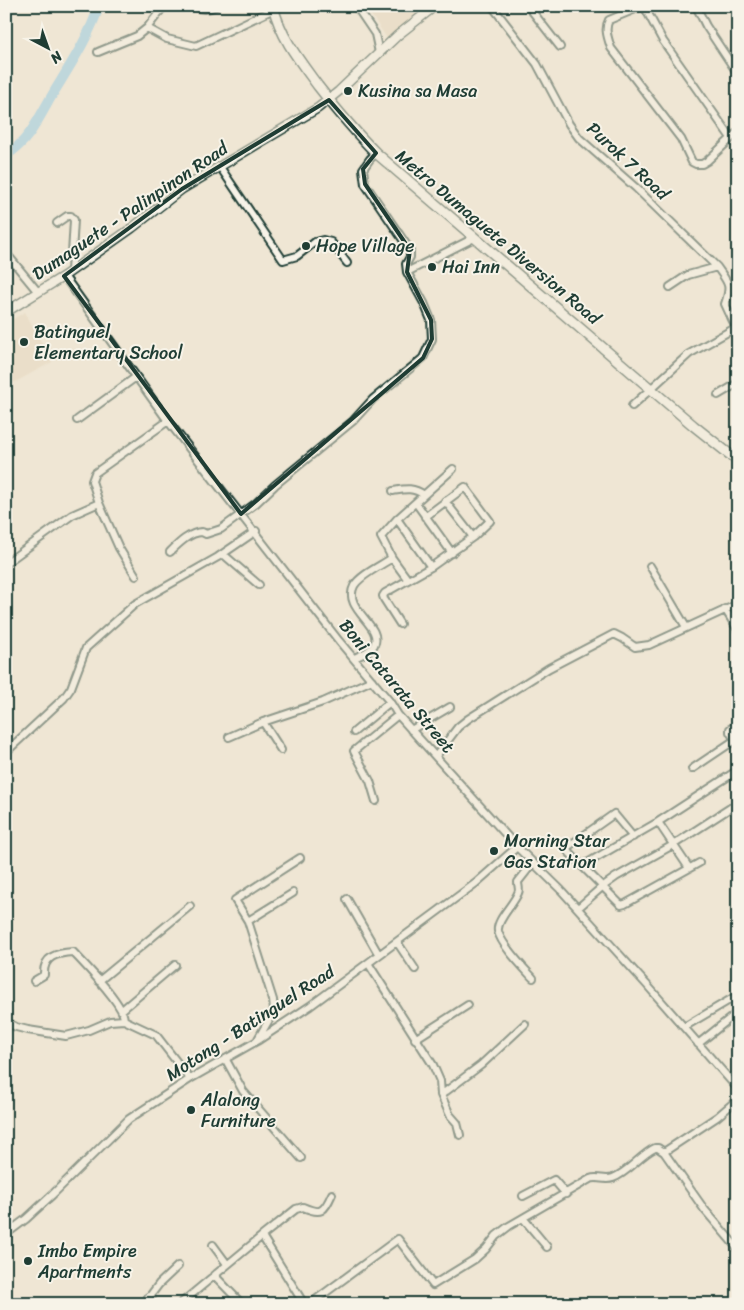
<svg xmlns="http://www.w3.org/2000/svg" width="744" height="1310" font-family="Sriracha,sans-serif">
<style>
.built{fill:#e5d6bc}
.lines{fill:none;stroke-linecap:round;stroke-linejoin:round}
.river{stroke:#85c5e5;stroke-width:10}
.minor-casing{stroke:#1f3d34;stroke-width:10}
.major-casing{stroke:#1f3d34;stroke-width:11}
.highway-casing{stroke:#1f3d34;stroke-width:12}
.minor{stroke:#f7f3e8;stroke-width:6}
.major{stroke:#f7f3e8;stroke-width:8}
.highway{stroke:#f7f3e8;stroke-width:9}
.marked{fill:none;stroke:#1f3d34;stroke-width:4;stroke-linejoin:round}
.poi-dot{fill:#1f3d34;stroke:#f7f3e8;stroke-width:2}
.labels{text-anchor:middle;stroke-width:4;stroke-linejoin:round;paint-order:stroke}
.poi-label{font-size:18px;fill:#1f3d34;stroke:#f7f3e8;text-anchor:start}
.street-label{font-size:18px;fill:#1f3d34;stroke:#f7f3e8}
</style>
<rect width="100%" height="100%" fill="#efe6d4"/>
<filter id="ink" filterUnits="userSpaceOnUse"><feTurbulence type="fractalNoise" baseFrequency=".02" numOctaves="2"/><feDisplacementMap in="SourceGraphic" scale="10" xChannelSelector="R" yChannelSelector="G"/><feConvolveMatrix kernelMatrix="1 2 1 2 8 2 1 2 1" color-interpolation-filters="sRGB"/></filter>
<g filter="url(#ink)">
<path class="built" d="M365 6H421L424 12 389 41Z
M25 312 52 362 6 387V323Z"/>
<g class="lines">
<path class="river" d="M6 155C31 140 40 115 54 92 71 64 89 37 99 6"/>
<g class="minor-casing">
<path id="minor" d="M193 6C201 10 208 10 216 6
M356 6 375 34 379 53
M492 6 537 64 569 124 579 138 636 188 717 267C728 283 732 284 725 304L738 332
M528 6 560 47
M643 6 609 20C604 29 608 38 611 48L681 139 692 162 696 164H702L707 161 738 132
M644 6 663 41 731 138
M696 6 706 26 738 74
M147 28 167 39 196 46 274 9
M98 52 137 36 147 28 164 6
M220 167 283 260 297 256 315 242 323 240 331 242 347 263
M57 223 67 216H71L74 220 71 271
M6 253 38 292
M407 272 474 238
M64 276 168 421 339 641 390 702 398 715 517 847 561 890 647 985 738 1089
M670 287 688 275 717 267
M718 395 738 383
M632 406 689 354 735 328
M77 420 136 377
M393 491C405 489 413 487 424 495
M445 501 473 537
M99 503 119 548 136 576
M416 503 452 553
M397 519 431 567
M170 552C178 544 190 532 202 532L206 534 221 529 255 504 275 485 353 421 373 399 423 358 432 339 431 320 424 303 407 272 406 264 410 257V250L365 184 363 169 370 159 376 153
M223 554 259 585
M6 563 72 515 99 503 92 481 95 473 168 421
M650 566 686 627
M408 580 392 558 381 537 397 519 453 469
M725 609 738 630
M400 624 384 599 383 596 385 593 431 567 473 537 490 521 465 487 425 517
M354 658C361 655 370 652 374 645 384 626 342 609 354 586 360 575 382 565 392 558
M738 724 730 729V732L738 745
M411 730 450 707
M354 732 390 702
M229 737 263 722
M281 750 263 722 323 702 372 680
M6 752 64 698 71 688 86 648 135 604 218 557 256 531
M436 756 458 727 468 719 549 668 614 634 622 638 635 647 649 645 738 604
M692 769 735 740
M376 801 370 781 354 751 398 715
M658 822 689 868
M699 863 625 904 621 905 582 866 658 822 738 770
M582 866 567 850 566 848 614 814 633 837
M293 893 248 921 235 900 300 858
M347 899 379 955
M578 908 602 887 616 877 673 845 738 803
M248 921 273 1000 274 1011 258 1039
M397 942 415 969
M368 963 433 1065 440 1081 441 1095 450 1115 457 1123 460 1135
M533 978C523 967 501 945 498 931 496 920 514 904 518 893 520 890 518 886 518 882L533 863
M34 981 44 975C43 956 57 953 73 952 84 964 125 1005 124 1020
M99 981 190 906
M122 1010 175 965
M6 1022 16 1027 28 1030 66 1036 89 1030 110 1021 124 1020 156 1035 190 1079
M684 1027 738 995
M415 1039 468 1005
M698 1044 738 1012
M226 1060 243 1091 301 1158
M441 1095 481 1065 525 1024
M664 1152 717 1117 738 1099
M523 1196 554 1180 566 1194
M523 1218 547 1247
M6 1234 26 1219 52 1195 129 1119 190 1079 257 1041 310 1006 476 883 517 847
M262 1236 304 1304
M213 1245 227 1264
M214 1275 239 1301
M148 1297 155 1304
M144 1304 159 1284 178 1266
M180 1304 262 1236 296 1209 303 1207C321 1215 324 1212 332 1194
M310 1304 398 1239 433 1285 475 1259 486 1249 496 1236 509 1226 590 1179C598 1176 605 1181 613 1178 629 1172 640 1155 655 1148H658L664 1152 704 1209 738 1249"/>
</g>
<g class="major-casing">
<path id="major" d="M6 312 64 276 132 228 182 189 318 108 339 91 398 35 435 6"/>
</g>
<g class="highway-casing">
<path id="highway" d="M273 6C281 38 299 60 318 86 336 109 355 132 376 153L694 426 738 461"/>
</g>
<use href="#minor" class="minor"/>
<use href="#major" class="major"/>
<use href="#highway" class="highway"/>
</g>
</g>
<path d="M0 0H744V1310H0ZM329 100 376 153 363 169 365 184 410 250 407 272 431 320 432 339 423 358 241 514 64 276 182 189Z" fill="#efe6d4" fill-opacity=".55" fill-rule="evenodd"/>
<path class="marked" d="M329 100 376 153 363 169 365 184 410 250 407 272 431 320 432 339 423 358 241 514 64 276 182 189Z"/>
<g class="poi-dot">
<circle cx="348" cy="91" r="5"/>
<circle cx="306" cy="246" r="5"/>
<circle cx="432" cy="267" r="5"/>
<circle cx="24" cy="342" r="5"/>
<circle cx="494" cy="851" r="5"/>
<circle cx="191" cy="1110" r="5"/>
<circle cx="28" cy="1261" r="5"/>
</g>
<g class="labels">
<g class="poi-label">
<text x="358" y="97">Kusina sa Masa</text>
<text x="316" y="252">Hope Village</text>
<text x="442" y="273">Hai Inn</text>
<text x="34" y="338">Batinguel<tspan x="34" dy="21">Elementary School</tspan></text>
<text x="504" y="847">Morning Star<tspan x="504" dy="21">Gas Station</tspan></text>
<text x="201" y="1106">Alalong<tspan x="201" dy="21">Furniture</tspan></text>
<text x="38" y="1257">Imbo Empire<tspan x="38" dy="21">Apartments</tspan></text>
</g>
<g class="street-label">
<text transform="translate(628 161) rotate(43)" y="6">Purok 7 Road</text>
<text transform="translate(130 211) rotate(-34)" y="6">Dumaguete - Palinpinon Road</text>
<text transform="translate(498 237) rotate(40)" y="6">Metro Dumaguete Diversion Road</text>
<text transform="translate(397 686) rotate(50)" y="6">Boni Catarata Street</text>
<text transform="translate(250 1023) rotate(-33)" y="6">Motong - Batinguel Road</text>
</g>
</g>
<rect width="744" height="1310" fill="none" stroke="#f7f3e8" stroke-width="25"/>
<rect x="12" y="12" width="719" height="1285" fill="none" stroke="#1f3d34" stroke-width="2" filter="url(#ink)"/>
<g transform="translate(48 48) rotate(139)" stroke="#f7f3e8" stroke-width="4" paint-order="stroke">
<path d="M0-4L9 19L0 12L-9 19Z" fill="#1f3d34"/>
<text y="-8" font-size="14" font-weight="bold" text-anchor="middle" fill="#1f3d34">N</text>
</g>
</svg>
